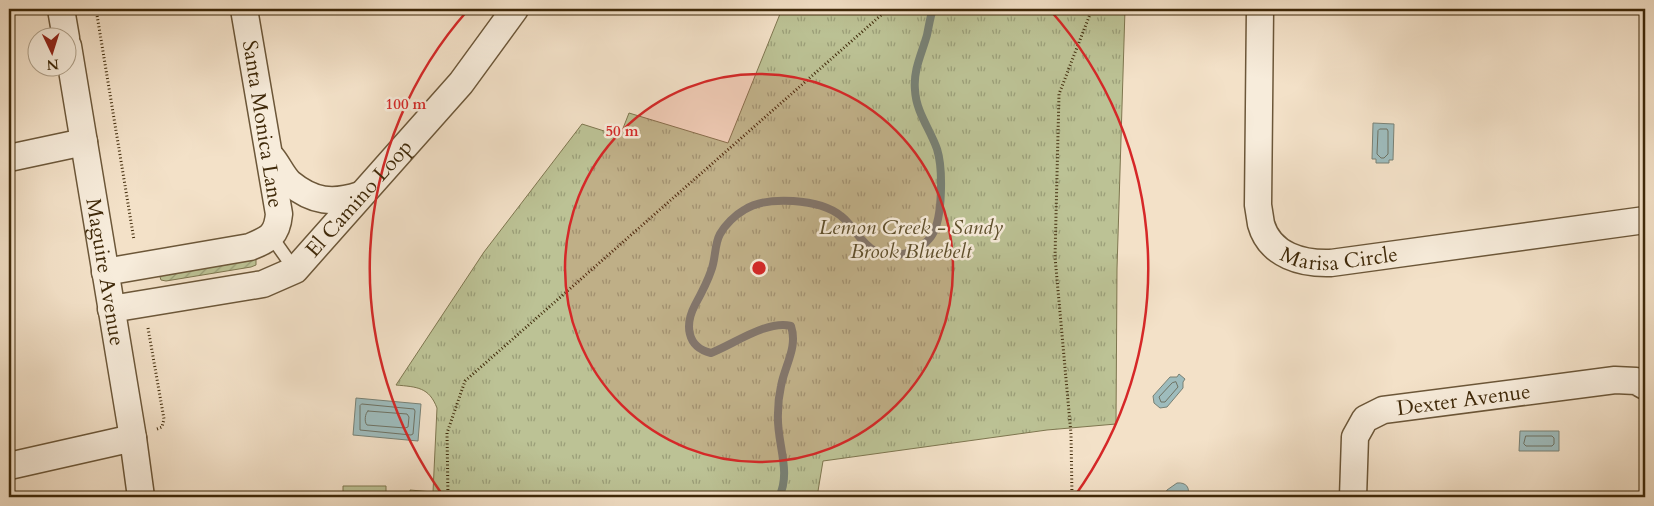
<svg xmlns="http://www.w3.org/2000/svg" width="1654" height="506" font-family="Cardo,serif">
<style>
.grass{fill:#bcc295;stroke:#7e764f}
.park{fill:url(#park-tufts);stroke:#7e764f}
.garden{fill:url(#garden-furrows);stroke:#7e764f}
.water{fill:#9ebcbd;stroke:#788175}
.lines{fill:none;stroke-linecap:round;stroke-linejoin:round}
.shore{stroke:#6e7263;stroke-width:1}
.stream{stroke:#788175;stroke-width:8}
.lane-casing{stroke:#6c5739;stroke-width:15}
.street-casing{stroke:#6c5739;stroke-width:29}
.path{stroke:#3f2909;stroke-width:3;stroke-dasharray:1 2.5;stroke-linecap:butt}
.lane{stroke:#f7ecdb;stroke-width:12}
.street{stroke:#f7ecdb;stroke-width:26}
.ring{fill:none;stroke:#d62828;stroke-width:2.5}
.labels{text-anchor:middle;stroke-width:5;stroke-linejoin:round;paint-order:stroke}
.street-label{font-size:21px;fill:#3f2909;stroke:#f7ecdb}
.park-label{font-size:21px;font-style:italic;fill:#5e4f2c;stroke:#f7ecdb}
.centre{fill:#d62828;stroke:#f7ecdb;stroke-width:2.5}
.ring-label{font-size:15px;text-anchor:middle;font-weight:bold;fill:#d62828;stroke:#f7ecdb;stroke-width:5;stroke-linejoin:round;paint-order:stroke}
</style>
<defs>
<pattern id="park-tufts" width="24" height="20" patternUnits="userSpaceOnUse" patternTransform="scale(1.25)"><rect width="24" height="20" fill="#bcc295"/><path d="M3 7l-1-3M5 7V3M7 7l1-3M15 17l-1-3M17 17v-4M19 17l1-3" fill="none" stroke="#9a9e78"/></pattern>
<pattern id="garden-furrows" width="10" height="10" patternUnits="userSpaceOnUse" patternTransform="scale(1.25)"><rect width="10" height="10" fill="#bcc295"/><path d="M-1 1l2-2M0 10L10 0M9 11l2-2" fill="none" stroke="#9a9e78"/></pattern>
</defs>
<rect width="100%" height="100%" fill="#f3e1c8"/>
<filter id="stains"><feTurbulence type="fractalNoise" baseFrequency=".004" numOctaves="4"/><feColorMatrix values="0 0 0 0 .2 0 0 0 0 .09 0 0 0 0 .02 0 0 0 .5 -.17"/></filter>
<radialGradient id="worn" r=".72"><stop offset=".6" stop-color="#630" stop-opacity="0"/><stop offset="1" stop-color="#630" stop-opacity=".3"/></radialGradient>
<path class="grass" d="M343 486H386V497H343Z"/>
<path class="park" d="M782 9H1125L1117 269 1116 424 1047 430 823 461 817 497H411L410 490 433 492 437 408C429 387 417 387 396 385L484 252 582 124 620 136 629 113 728 143Z"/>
<path class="garden" d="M256 258V265L251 267 166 281 161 280 159 274Z"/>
<path class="water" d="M1373 123 1394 124 1393 160H1389V163H1376V159H1372Z
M1179 374 1185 379 1183 382V388L1167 407 1160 408 1154 403 1153 396 1170 377H1177Z
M356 398 421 404 418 441 353 435Z
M1520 431H1559V451H1519Z
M1177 483C1186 482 1191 488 1187 496L1164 497 1167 490Z"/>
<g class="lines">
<path class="shore" d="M1380 129H1387L1388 131V154L1384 158H1381L1377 154 1378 131Z
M1176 382 1178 387 1165 402H1161L1159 397 1172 383Z
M362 404 414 409 415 411 413 434 411 435 360 430V406Z
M368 411 407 414 409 417 408 427 405 428 367 425C364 422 365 413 368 411Z
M1526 436H1552L1554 438V444L1552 446H1526L1524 444Z"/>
<path class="stream" d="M779 497C792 471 776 442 778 413 778 404 779 395 781 386 785 365 798 347 791 326 767 320 734 344 711 353 686 347 685 324 695 305 701 294 707 283 711 271 716 259 714 245 720 234 725 225 735 215 744 210 767 195 820 199 841 216 854 226 861 244 875 251 889 258 910 255 922 246 925 243 930 239 932 235 943 218 943 168 937 149 930 129 916 112 915 90 913 70 922 53 927 35 929 26 930 17 933 9"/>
<g class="lane-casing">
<path id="lane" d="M271 236 295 270"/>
</g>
<g class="street-casing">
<g id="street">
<path d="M61 9 66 38"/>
<path id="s1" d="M1260 9 1258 205C1259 211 1260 218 1261 224 1270 256 1303 264 1331 263L1645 220"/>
<path id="s2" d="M68 46 133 438 141 497"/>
<path d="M9 158 84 142"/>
<path d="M272 158C278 165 283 177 290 183 313 202 333 204 360 195"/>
<path d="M105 272 250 247C269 239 277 236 279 214L244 9"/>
<path id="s3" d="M111 309 263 284 295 270 461 83 515 9"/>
<path d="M9 466 133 438"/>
<path id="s4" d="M1353 497 1355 437 1365 419 1383 410 1615 380 1636 381 1645 386"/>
</g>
</g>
<path class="path" d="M96 9 134 240
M148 328 164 419 162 427 157 429
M448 497 447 433 465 381 888 9
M1072 497 1071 434 1055 257 1059 94 1092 9"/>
<use href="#lane" class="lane"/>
<use href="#street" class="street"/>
</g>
<circle cx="759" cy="268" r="194" fill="#d62828" fill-opacity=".12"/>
<g class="ring">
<circle cx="759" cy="268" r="194"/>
<path d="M444 497A389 389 0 0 1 468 10M1050 10A389 389 0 0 1 1074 497"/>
</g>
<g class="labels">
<g class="street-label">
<text transform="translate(263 124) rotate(81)" y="7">Santa Monica Lane</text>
<text dy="7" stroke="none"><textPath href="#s3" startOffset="285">El Camino Loop</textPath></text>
<text dy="7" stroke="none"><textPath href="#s1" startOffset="310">Marisa Circle</textPath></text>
<text dy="7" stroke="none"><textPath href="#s2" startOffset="229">Maguire Avenue</textPath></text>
<text dy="7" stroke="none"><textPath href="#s4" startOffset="182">Dexter Avenue</textPath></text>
</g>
<g class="park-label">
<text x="911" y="234">Lemon Creek - Sandy<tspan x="911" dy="24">Brook Bluebelt</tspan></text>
</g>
</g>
<circle cx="759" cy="268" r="8" class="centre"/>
<g class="ring-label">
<text x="406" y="109">100 m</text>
<text x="622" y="136">50 m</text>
</g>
<rect width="1654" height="506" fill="none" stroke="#f3e1c8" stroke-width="30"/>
<rect x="10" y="10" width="1634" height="486" fill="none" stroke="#3f2909" stroke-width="2.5"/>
<rect x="15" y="15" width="1624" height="476" fill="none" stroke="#3f2909"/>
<g transform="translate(52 52) rotate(176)"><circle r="24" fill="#f7ecdb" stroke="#ad9e87"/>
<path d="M0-4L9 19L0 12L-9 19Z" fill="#8f2418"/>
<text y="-8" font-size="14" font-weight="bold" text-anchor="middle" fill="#3f2909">N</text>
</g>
<rect width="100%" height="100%" filter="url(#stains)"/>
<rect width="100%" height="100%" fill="url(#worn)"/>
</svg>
